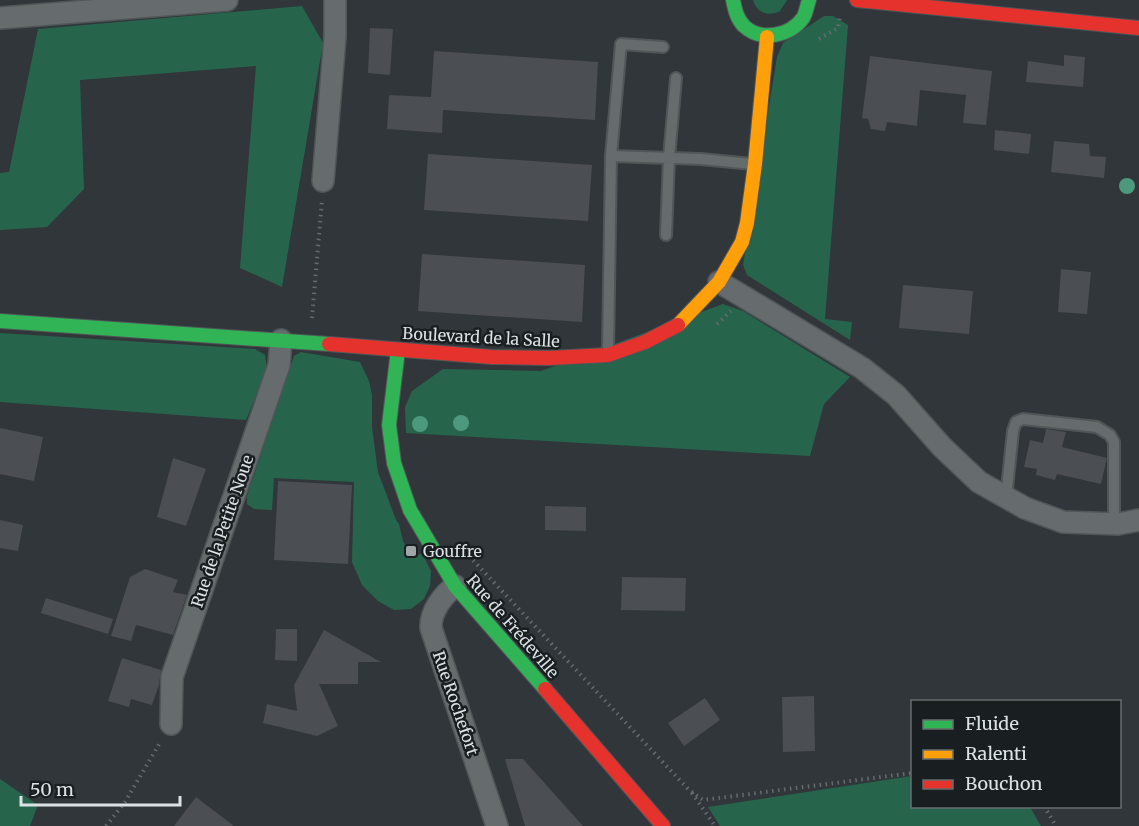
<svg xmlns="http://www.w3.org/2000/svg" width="1139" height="826" font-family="Merriweather,serif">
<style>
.green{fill:#26654c}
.building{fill:#4b4e52}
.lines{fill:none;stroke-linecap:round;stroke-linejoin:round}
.lane-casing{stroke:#505558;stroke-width:14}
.street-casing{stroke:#505558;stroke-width:24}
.fast-casing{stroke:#505558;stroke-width:16}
.slow-casing{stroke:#505558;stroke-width:16}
.jam-casing{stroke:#505558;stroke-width:16}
.path{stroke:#676b6e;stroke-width:4;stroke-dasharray:1.5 4.5;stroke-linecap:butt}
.lane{stroke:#666b6d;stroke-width:10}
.street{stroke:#666b6d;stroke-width:21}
.fast{stroke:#30b455;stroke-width:14}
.slow{stroke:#ff9f0a;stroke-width:14}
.jam{stroke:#e5322d;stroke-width:14}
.tree{fill:#4d997d}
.poi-dot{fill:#9fa6a9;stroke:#191e21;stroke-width:2}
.labels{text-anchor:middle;stroke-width:5;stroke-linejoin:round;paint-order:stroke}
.street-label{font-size:16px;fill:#dbe2e5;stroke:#191e21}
.poi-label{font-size:16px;fill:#dbe2e5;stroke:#191e21;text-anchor:start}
</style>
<rect width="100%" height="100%" fill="#30363a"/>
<path class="green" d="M753 0H787L780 11C768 17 757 13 753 0Z
M302 6 323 43 282 287 240 268 256 66 80 80 84 189 47 227 0 230V173L9 172 38 29Z
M824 16H833L848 25 825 319 852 322 850 340 747 275 743 265 777 57 783 43Z
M723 304 743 311 850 377 824 404 810 456 406 433 405 407 412 391 443 369 541 371Z
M0 333 255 349 265 355 267 369 246 420 0 402Z
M301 352 360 362 369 381 372 395V427L378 472 396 520 399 524 403 541 412 558 422 553 431 571 430 586 424 599 411 609 394 610 378 601 362 585 352 562 354 482 274 478 272 510 254 509 247 504V496L294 356Z
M912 776V806L1030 807 1041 826H720L708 807Z
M0 779 38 805 30 826H0Z"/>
<path class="building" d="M370 28 393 29 390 75 368 73Z
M434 51 598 62 595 120 443 110 442 133 387 129 389 95 431 97Z
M1064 55 1085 57 1083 87 1026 82 1028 61 1064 66Z
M870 56 992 71 986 125 963 123 966 95 920 90 917 126 887 122 885 131 871 129 868 119 862 118Z
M995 130 1031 134 1029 154 994 150Z
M1054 141 1089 144 1090 156 1106 157 1104 178 1051 172Z
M428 154 592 165 588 221 424 210Z
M422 254 585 265 582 322 418 311Z
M1061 269 1091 272 1087 314 1058 312Z
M903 285 973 291 969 334 899 328Z
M0 428 43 437 34 481 0 474Z
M1046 429 1066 432 1062 447 1107 458 1101 484 1057 474 1055 480 1036 475 1037 469 1024 467 1030 440 1043 443Z
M173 458 206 469 186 526 157 517Z
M278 481 352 485 348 564 274 560Z
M545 506 586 507V531L545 530Z
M0 520 23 525 18 551 0 548Z
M145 569 178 580 173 592 187 595 173 635 136 625 131 641 111 636 130 577Z
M622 577 686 578 685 611 621 610Z
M46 598 113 619 108 634 41 613Z
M276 629H297V661L275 660Z
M324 630 381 662H358V684H319L338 726 317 736 263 723 267 704 297 711 294 685Z
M122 658 161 670 159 685 152 705 131 699 129 707 108 701Z
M814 696 815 751 783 752 782 697Z
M705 698 720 720 684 746 668 723Z
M505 759H523L583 826H525Z
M196 797 234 826H174Z"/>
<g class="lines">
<g class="lane-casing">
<path id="lane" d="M611 156 621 44 663 47
M666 235 669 158 676 78
M608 353 611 156 701 159 752 164
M1006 498 1013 431 1016 422 1023 419 1097 427 1110 435 1114 442V524"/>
</g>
<g class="street-casing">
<path id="street" d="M0 18 227 0
M323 181 335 37V0
M719 282 862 368 896 395 942 447 979 482 1025 508 1063 522 1118 524 1139 520
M455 586C443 595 430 612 431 628L497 826
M171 724 172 677 279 365 281 340"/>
</g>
<g class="fast-casing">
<path id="fast" d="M733 0C735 10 737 19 744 26 761 42 790 36 803 18 806 13 807 6 809 0
M0 321 329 344
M398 350 389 425 394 463 410 510 455 586 545 689"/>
</g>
<g class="slow-casing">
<path id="slow" d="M678 325 719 282 742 242 747 223 755 164 767 37"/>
</g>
<g class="jam-casing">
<path id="jam" d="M857 0 1139 28
M329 344 492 357 549 358 608 355 645 342 678 325
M545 689 663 826"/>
</g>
<path class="path" d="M819 39 838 28 840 16
M312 318 322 200
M717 324 731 311
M469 556 689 790 703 800 912 773
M692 793 715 826
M1044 806 1056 826
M106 826 125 802 161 741"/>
<use href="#lane" class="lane"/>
<use href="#street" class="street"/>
<use href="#fast" class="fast"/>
<use href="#slow" class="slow"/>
<use href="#jam" class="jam"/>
</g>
<g class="tree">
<circle cx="1127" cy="186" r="8"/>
<circle cx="461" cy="423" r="8"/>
<circle cx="420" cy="424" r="8"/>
</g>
<rect class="poi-dot" x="405" y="545" width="12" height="12" rx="3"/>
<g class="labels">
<g class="street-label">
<text transform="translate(481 337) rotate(3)" y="6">Boulevard de la Salle</text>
<text transform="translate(222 531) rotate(-71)" y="6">Rue de la Petite Noue</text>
<text transform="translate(513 626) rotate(49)" y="6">Rue de Frédeville</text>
<text transform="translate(456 703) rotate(71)" y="6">Rue Rochefort</text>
</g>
<g class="poi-label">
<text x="423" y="557">Gouffre</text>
</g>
</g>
<rect x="911" y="700" width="210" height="108" fill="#191e21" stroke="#676c6f" stroke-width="1.5"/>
<rect x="923" y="720" width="30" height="9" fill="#30b455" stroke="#676c6f" stroke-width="1.5"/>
<text x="965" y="730" font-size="18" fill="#dbe2e5">Fluide</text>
<rect x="923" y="750" width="30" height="9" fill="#ff9f0a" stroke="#676c6f" stroke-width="1.5"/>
<text x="965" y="760" font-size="18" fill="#dbe2e5">Ralenti</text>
<rect x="923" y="780" width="30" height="9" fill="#e5322d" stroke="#676c6f" stroke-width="1.5"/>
<text x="965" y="790" font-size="18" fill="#dbe2e5">Bouchon</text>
<path d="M21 796v9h159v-9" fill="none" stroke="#dbe2e5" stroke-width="3"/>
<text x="30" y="796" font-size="18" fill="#dbe2e5" stroke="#191e21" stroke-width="4.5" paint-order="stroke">50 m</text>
</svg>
